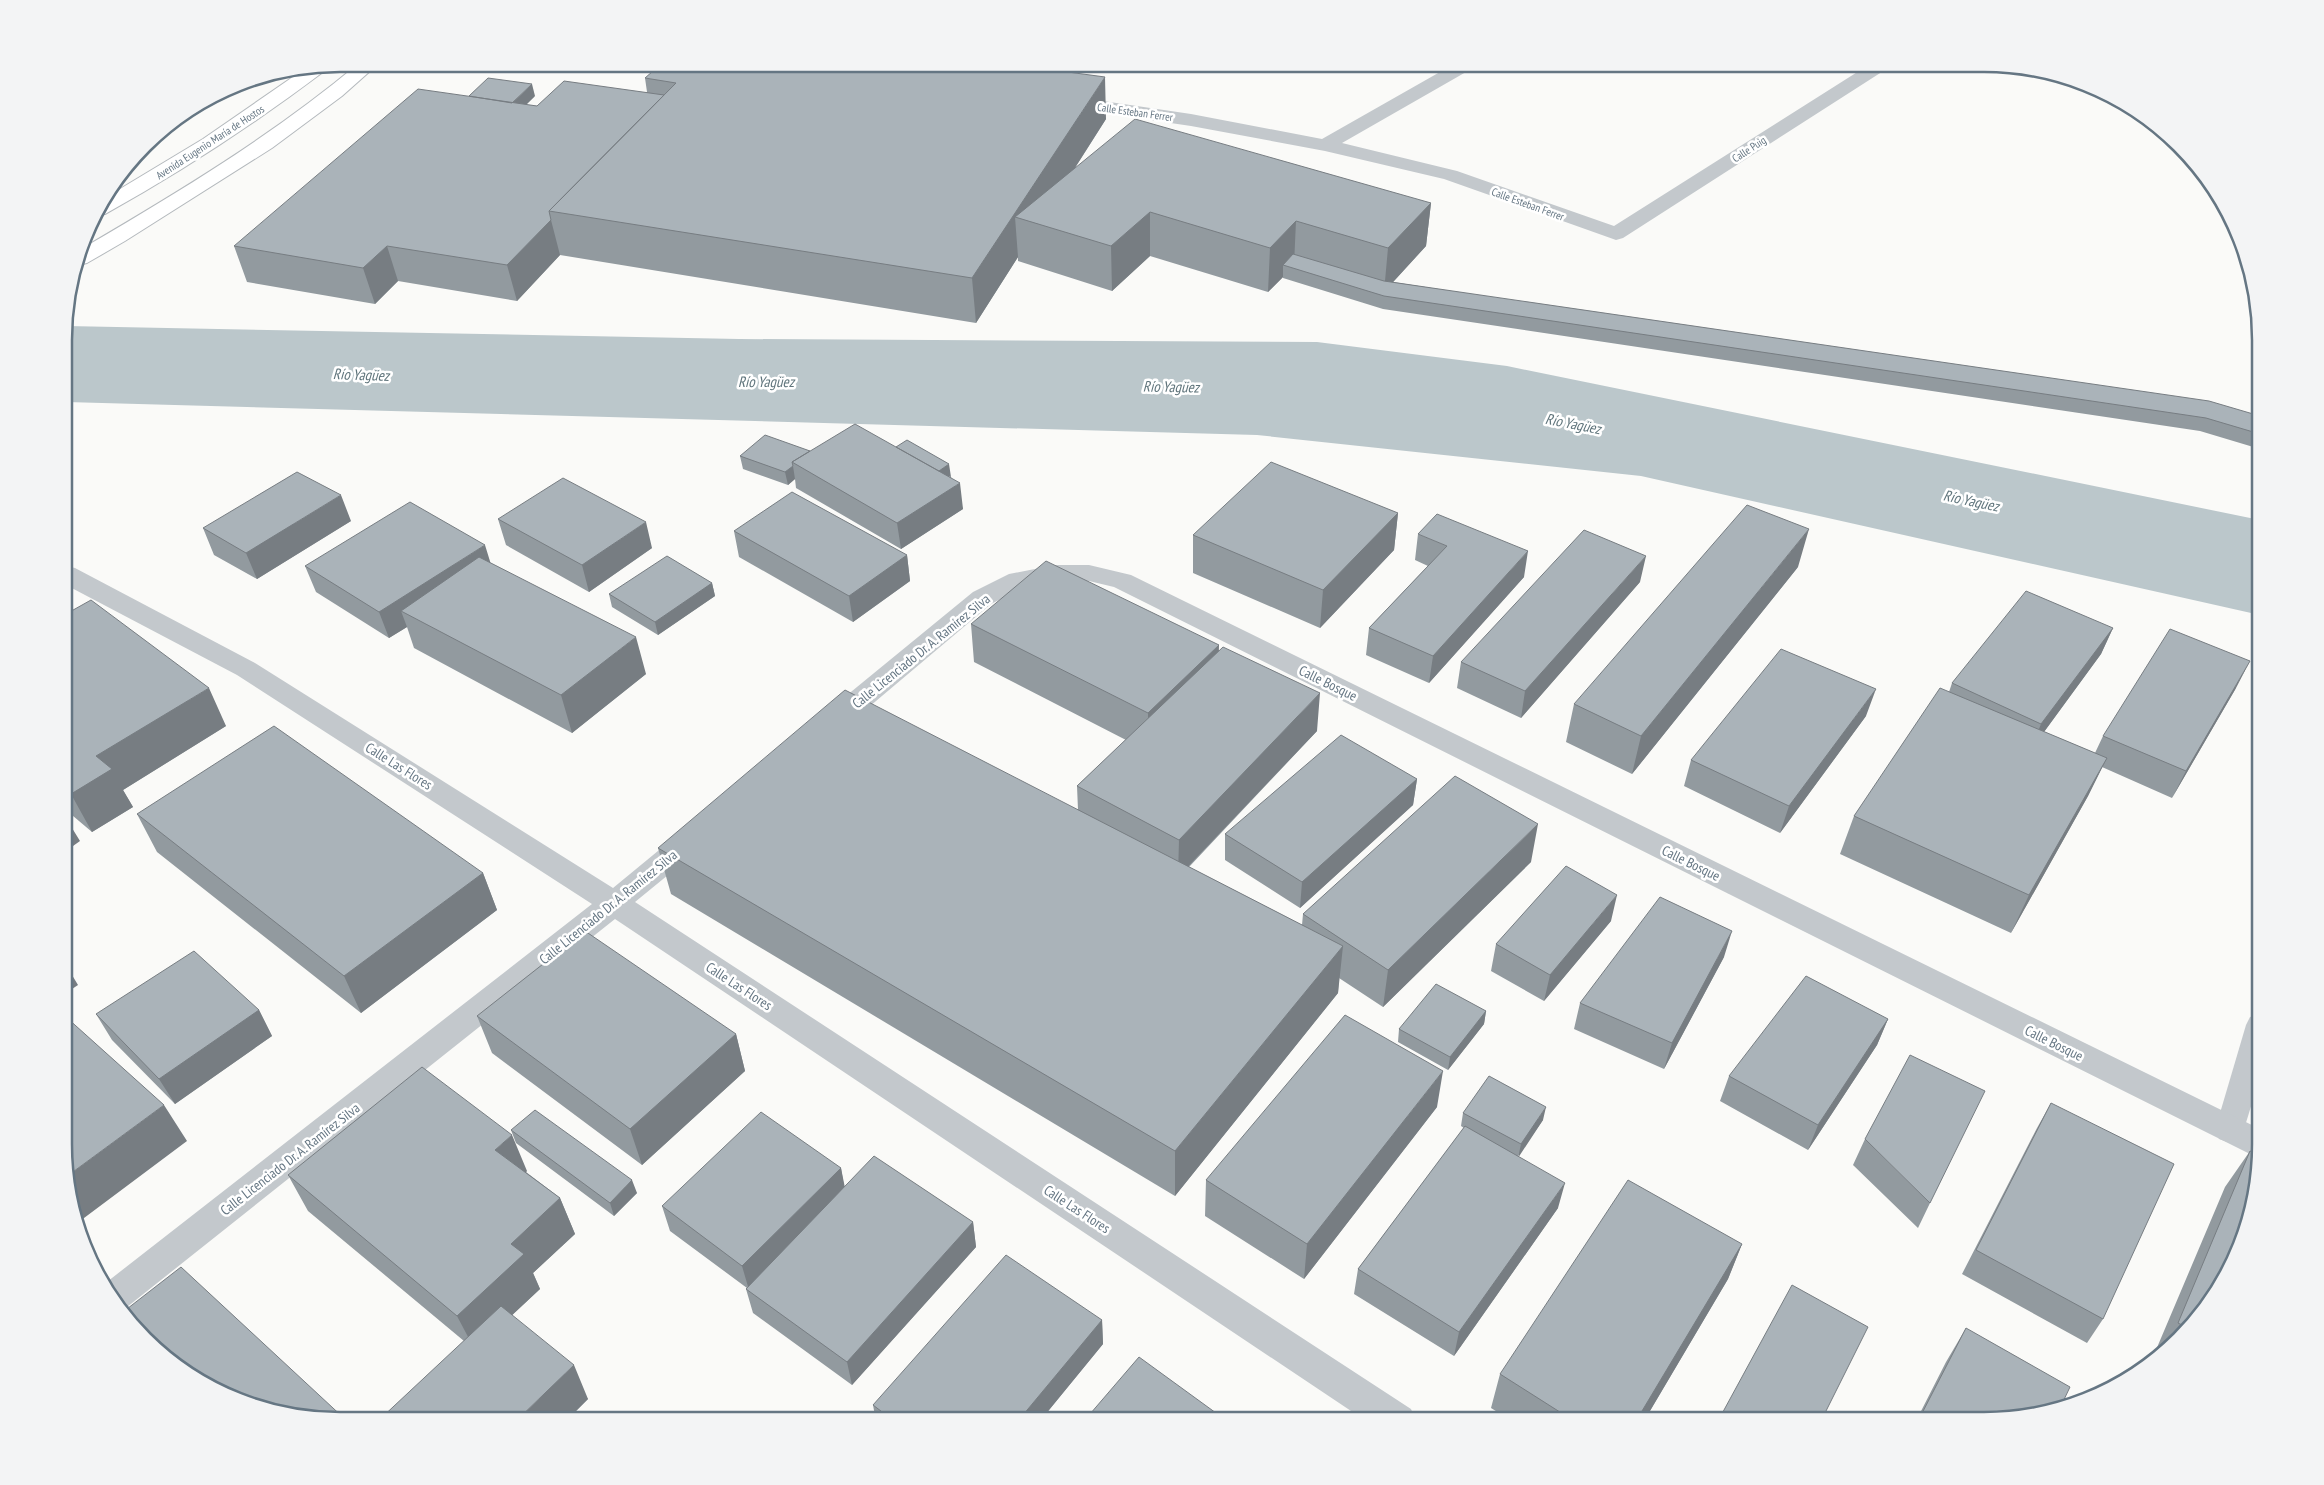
<svg xmlns="http://www.w3.org/2000/svg" width="2324" height="1485" font-family="'PT Sans Narrow',sans-serif">
<style>
.water{fill:#bbc7cb}
.lines{fill:none;stroke-linecap:round;stroke-linejoin:round}
.trunk-casing{stroke:#b4b9bd;stroke-width:2}
.service{fill:#c3c8cc;fill-rule:evenodd}
.minor{fill:#c3c8cc;fill-rule:evenodd}
.trunk{fill:#fff;fill-rule:evenodd}
.wall{fill:#929a9f}
.shaded-wall{fill:#777d82}
.building{fill:#aab3b9;stroke:#777d82}
.labels{text-anchor:middle;stroke-width:5;stroke-linejoin:round;paint-order:stroke}
.far-street-label{font-size:11px;fill:#657683;stroke:#fff}
.street-label{font-size:14px;fill:#657683;stroke:#fff}
.water-label{font-size:15px;font-style:italic;fill:#60757c;stroke:#fff}
.rim{fill:none;stroke:#657683;stroke-width:2.5}
</style>
<rect width="100%" height="100%" fill="#fafaf8"/>
<path class="water" d="M66 326 739 339 1317 342 1507 366 2260 520V615L1641 476 1257 435 66 402Z"/>
<g class="lines">
<g class="trunk-casing">
<path id="trunk" d="M358 64H378L342 96 272 148 125 241 87 263 78 265 83 248C179 192 273 135 358 64Z
M325 67 323 72C254 124 181 172 105 214L94 215 110 195 203 139 300 72Z"/>
</g>
<path class="service" d="M2260 1014V1077L2241 1139 2230 1143 2219 1139 2215 1130 2246 1025 2250 1017Z"/>
<path class="minor" d="M1454 64H1476L1473 68 1342 143 1457 171 1614 226 1870 64H1891L1888 68 1623 238 1616 240 1444 179 1325 151 1191 126 1069 108 1062 106 1060 102 1062 98 1069 96 1191 114 1322 139Z
M1055 565H1089L1131 575 2260 1129V1159L1114 587 1089 581H1055L1025 587 991 604 844 728 834 731 824 728 820 721 824 714 973 592 1009 574Z
M66 566 75 568 255 663 613 888 681 832 691 829 701 832 705 840 701 848 635 902 1411 1409 1416 1421H1366L615 919 122 1311 103 1285 592 904 237 675 66 585Z"/>
<use href="#trunk" class="trunk"/>
</g>
<path class="wall" d="M585 64H614L609 68Z
M645 78 1106 119 1075 168 1431 203 1426 246 1393 282 2260 416V449L2200 431 1383 309 1283 278V277L1268 292 1150 256 1112 291 1018 261V257L976 323 560 255 517 301 398 281 375 304 247 282 234 246 535 96 526 105 537 106 647 92Z
M810 451 951 477 963 509 901 549 796 488 795 479 788 485 743 469 740 456Z
M1398 513 1394 550 1320 628 1193 573V535Z
M498 519 652 548 589 592 506 545Z
M351 521 257 579 214 555 203 528Z
M734 531 907 555 910 581 853 622 739 557Z
M1418 534 1524 577 1429 683 1366 655 1369 628 1428 566 1415 560Z
M491 563 646 674 572 733 414 648 407 627 389 638 316 592 305 566Z
M1798 567 1632 774 1566 742 1574 704Z
M1640 582 1521 718 1457 688 1461 662Z
M712 583 715 596 658 635 612 607 609 594Z
M66 614 226 726 123 790 133 807 92 832 66 810Z
M971 624 1219 650 1317 731 1189 867 1302 925 1303 914 1531 862 1383 1007 1339 978 1338 993 1175 1196 671 894 658 848 1078 810 1077 786 1126 740 974 662Z
M2113 628 2101 654 2044 732 2095 753 2103 736 2236 688 2172 798 2102 767 2088 796 2011 933 1840 854 1854 816 1949 692 1952 683Z
M1866 716 1780 833 1684 786 1691 760Z
M1417 779 1413 805 1300 908 1225 860V834Z
M137 814 483 873 497 910 361 1013 157 852Z
M1611 921 1544 1001 1491 971 1496 944Z
M1724 957 1664 1069 1574 1029 1580 1003Z
M259 1010 272 1036 175 1104 112 1040 96 1014Z
M1486 1011 1484 1024 1448 1070 1398 1042 1399 1029Z
M477 1016 736 1034 745 1071 642 1165 492 1053Z
M1888 1019 1877 1045 1808 1150 1720 1101 1729 1076Z
M2051 1103 2103 1319 2087 1343 1962 1274 2037 1128Z
M1437 1107 1304 1279 1205 1216 1206 1180Z
M1463 1113 1543 1120 1518 1156 1558 1208 1454 1356 1354 1294 1358 1269 1464 1128 1461 1126Z
M511 1130 637 1193 614 1216 516 1143Z
M1865 1139 1930 1203 1918 1228 1853 1165Z
M2250 1151 2214 1298 2166 1352 2157 1359 2153 1357 2225 1187Z
M841 1168 844 1187 973 1222 976 1247 852 1385 753 1313 746 1289 747 1288 670 1231 662 1206Z
M527 1171 526 1172 560 1198 575 1234 533 1273 540 1289 512 1315 588 1399 567 1420 464 1341 308 1211 288 1175Z
M1742 1244 1728 1279 1644 1421H1512L1491 1408 1500 1374Z
M1102 1320 1103 1344 1040 1421H876L873 1405Z
M1966 1328 2001 1421H1916L1946 1362Z"/>
<path class="shaded-wall" d="M608 64H614L609 68Z
M1105 77 1106 119 1039 224 1015 217 1018 257 976 323 972 278Z
M532 84 535 96 511 119 508 107Z
M1431 203 1426 246 1384 292 1388 248Z
M1150 212V256L1112 291 1111 246Z
M551 220 560 255 517 301 507 265Z
M1296 221 1294 265H1283V277L1268 292 1270 248Z
M387 246 398 281 375 304 363 268Z
M949 464 951 477 935 473Z
M793 466 795 479 788 485 785 472Z
M960 483 963 509 901 549 897 523Z
M341 495 351 521 257 579 246 553Z
M1398 513 1394 550 1320 628 1323 590Z
M646 522 652 548 589 592 582 565Z
M1809 529 1798 567 1632 774 1641 736Z
M485 545 493 571 401 611 407 627 389 638 379 612Z
M1528 551 1524 577 1429 683 1433 656Z
M907 555 910 581 853 622 849 596Z
M1646 556 1640 582 1521 718 1525 691Z
M712 583 715 596 658 635 655 622Z
M2113 628 2101 654 2030 751 2041 724Z
M636 637 646 674 572 733 561 695Z
M1219 645 1218 682 1148 751V713Z
M2250 661 2236 688 2172 798 2186 771Z
M209 688 226 726 123 790 133 807 92 832 71 794 96 756Z
M1876 689 1866 716 1780 833 1789 806Z
M1320 693 1317 731 1178 877 1179 840Z
M2107 758 2088 796 2011 933 2029 895Z
M1417 779 1413 805 1300 908 1302 882Z
M1538 824 1531 862 1383 1007 1388 970Z
M72 828 80 841 66 851V832Z
M483 873 497 910 361 1013 344 976Z
M1617 895 1611 921 1544 1001 1550 975Z
M1732 931 1724 957 1664 1069 1672 1043Z
M1343 946 1338 993 1175 1196V1151Z
M66 965 78 985 66 993Z
M259 1010 272 1036 175 1104 159 1079Z
M1486 1011 1484 1024 1448 1070 1450 1057Z
M1888 1019 1877 1045 1808 1150 1818 1125Z
M736 1034 745 1071 642 1165 630 1129Z
M1443 1071 1437 1107 1304 1279 1307 1244Z
M164 1105 187 1141 80 1221 66 1180V1177Z
M1546 1107 1543 1120 1518 1158 1521 1144Z
M512 1135 527 1171 510 1186 495 1150Z
M841 1168 846 1193 749 1290 742 1266Z
M632 1180 637 1193 614 1216 610 1203Z
M1565 1183 1558 1208 1454 1356 1459 1332Z
M560 1198 575 1234 533 1273 540 1289 475 1350 457 1316 511 1244Z
M973 1222 976 1247 852 1385 847 1362Z
M1742 1244 1728 1279 1644 1421H1636Z
M1102 1320 1103 1344 1040 1421H1018Z
M574 1365 588 1399 566 1421H516Z"/>
<path class="building" d="M661 64H1008L1105 77 972 278 549 211 676 83 645 78Z
M488 78 532 84 512 103 469 96Z
M564 81 664 95 549 211 551 220 507 265 387 246 363 268 234 246 418 89 537 106Z
M1135 119 1431 203 1388 248 1296 221 1270 248 1150 212 1111 246 1015 217Z
M1293 254 1384 281 2209 401 2260 416V434L2206 418 1384 296 1283 265Z
M855 424 960 483 897 523 792 462Z
M765 435 810 451 792 462 793 466 785 472 740 456Z
M907 440 949 464 939 471 896 447Z
M1271 462 1398 513 1323 590 1193 535Z
M297 472 341 495 246 553 203 528Z
M563 478 646 522 582 565 498 519Z
M792 492 907 555 849 596 734 531Z
M410 502 485 545 379 612 305 566Z
M1747 505 1809 529 1641 736 1574 704Z
M1437 514 1528 551 1433 656 1369 628 1447 546 1418 534Z
M1584 530 1646 556 1525 691 1461 662Z
M667 556 712 583 655 622 609 594Z
M479 557 636 637 561 695 401 611Z
M1046 561 1219 645 1148 713 971 624Z
M2026 591 2113 628 2041 724 1952 683Z
M91 600 209 688 96 756 112 769 71 794 66 790V614Z
M2170 629 2250 661 2186 771 2103 736Z
M1223 647 1320 693 1179 840 1077 786Z
M1781 649 1876 689 1789 806 1691 760Z
M1940 688 2107 758 2029 895 1854 816Z
M845 690 1343 946 1175 1151 658 848Z
M274 726 483 873 344 976 137 814Z
M1341 735 1417 779 1302 882 1225 834Z
M1455 776 1538 824 1388 970 1303 914Z
M66 823 72 828 66 832Z
M1566 866 1617 895 1550 975 1496 944Z
M1660 897 1732 931 1672 1043 1580 1003Z
M585 931 736 1034 630 1129 477 1016Z
M194 951 259 1010 159 1079 96 1014Z
M1806 976 1888 1019 1818 1125 1729 1076Z
M1436 984 1486 1011 1450 1057 1399 1029Z
M1345 1015 1443 1071 1307 1244 1206 1180Z
M66 1017 164 1105 66 1177Z
M1910 1055 1985 1091 1930 1203 1865 1139Z
M422 1067 512 1135 495 1150 560 1198 511 1244 524 1254 457 1316 288 1175Z
M1489 1076 1546 1107 1521 1144 1463 1113Z
M2051 1103 2174 1164 2103 1319 1976 1250Z
M535 1110 632 1180 610 1203 511 1130Z
M761 1112 841 1168 742 1266 662 1206Z
M1465 1126 1565 1183 1459 1332 1358 1269Z
M2250 1151 2260 1155V1162L2246 1233 2214 1298 2188 1328 2178 1323Z
M874 1156 973 1222 847 1362 746 1289Z
M1628 1180 1742 1244 1636 1421H1574L1500 1374Z
M1006 1255 1102 1320 1018 1421H894L873 1405Z
M181 1267 347 1421H340L252 1407 187 1375 145 1340 123 1312Z
M1792 1285 1868 1327 1821 1421H1718Z
M501 1306 574 1365 516 1421H378Z
M1966 1328 2070 1387 2059 1410 2055 1412 2001 1421H1918Z
M1139 1357 1227 1421H1084Z
M1310 1412 1323 1421H1303Z
M560 1414 568 1421H553Z"/>
<g class="labels">
<g class="far-street-label">
<text transform="translate(1135 112) rotate(8)" y="4">Calle Esteban Ferrer</text>
<text transform="translate(210 142) rotate(-33)" y="4">Avenida Eugenio María de Hostos</text>
<text transform="translate(1749 149) rotate(-33)" y="4">Calle Puig</text>
<text transform="translate(1528 204) rotate(20)" y="4">Calle Esteban Ferrer</text>
</g>
<g class="street-label">
<text transform="translate(921 651) rotate(-39)" y="5">Calle Licenciado Dr. A. Ramírez Silva</text>
<text transform="translate(1328 683) rotate(26)" y="5">Calle Bosque</text>
<text transform="translate(399 766) rotate(32)" y="5">Calle Las Flores</text>
<text transform="translate(1691 863) rotate(26)" y="5">Calle Bosque</text>
<text transform="translate(608 907) rotate(-39)" y="5">Calle Licenciado Dr. A. Ramírez Silva</text>
<text transform="translate(739 986) rotate(33)" y="5">Calle Las Flores</text>
<text transform="translate(2054 1043) rotate(26)" y="5">Calle Bosque</text>
<text transform="translate(290 1159) rotate(-38)" y="5">Calle Licenciado Dr. A. Ramírez Silva</text>
<text transform="translate(1077 1209) rotate(33)" y="5">Calle Las Flores</text>
</g>
<g class="water-label">
<text transform="translate(361 375) rotate(2)" y="5">Río Yagüez</text>
<text x="766" y="387">Río Yagüez</text>
<text transform="translate(1171 387) rotate(1)" y="5">Río Yagüez</text>
<text transform="translate(1573 424) rotate(11)" y="5">Río Yagüez</text>
<text transform="translate(1971 501) rotate(12)" y="5">Río Yagüez</text>
</g>
</g>
<path d="M0 0H2324V1485H0ZM340 72H1984A268 268 0 0 1 2252 340V1144A268 268 0 0 1 1984 1412H340A268 268 0 0 1 72 1144V340A268 268 0 0 1 340 72Z" fill="#f3f4f5" fill-rule="evenodd"/>
<path class="rim" d="M340 72H1984A268 268 0 0 1 2252 340V1144A268 268 0 0 1 1984 1412H340A268 268 0 0 1 72 1144V340A268 268 0 0 1 340 72Z"/>
</svg>
